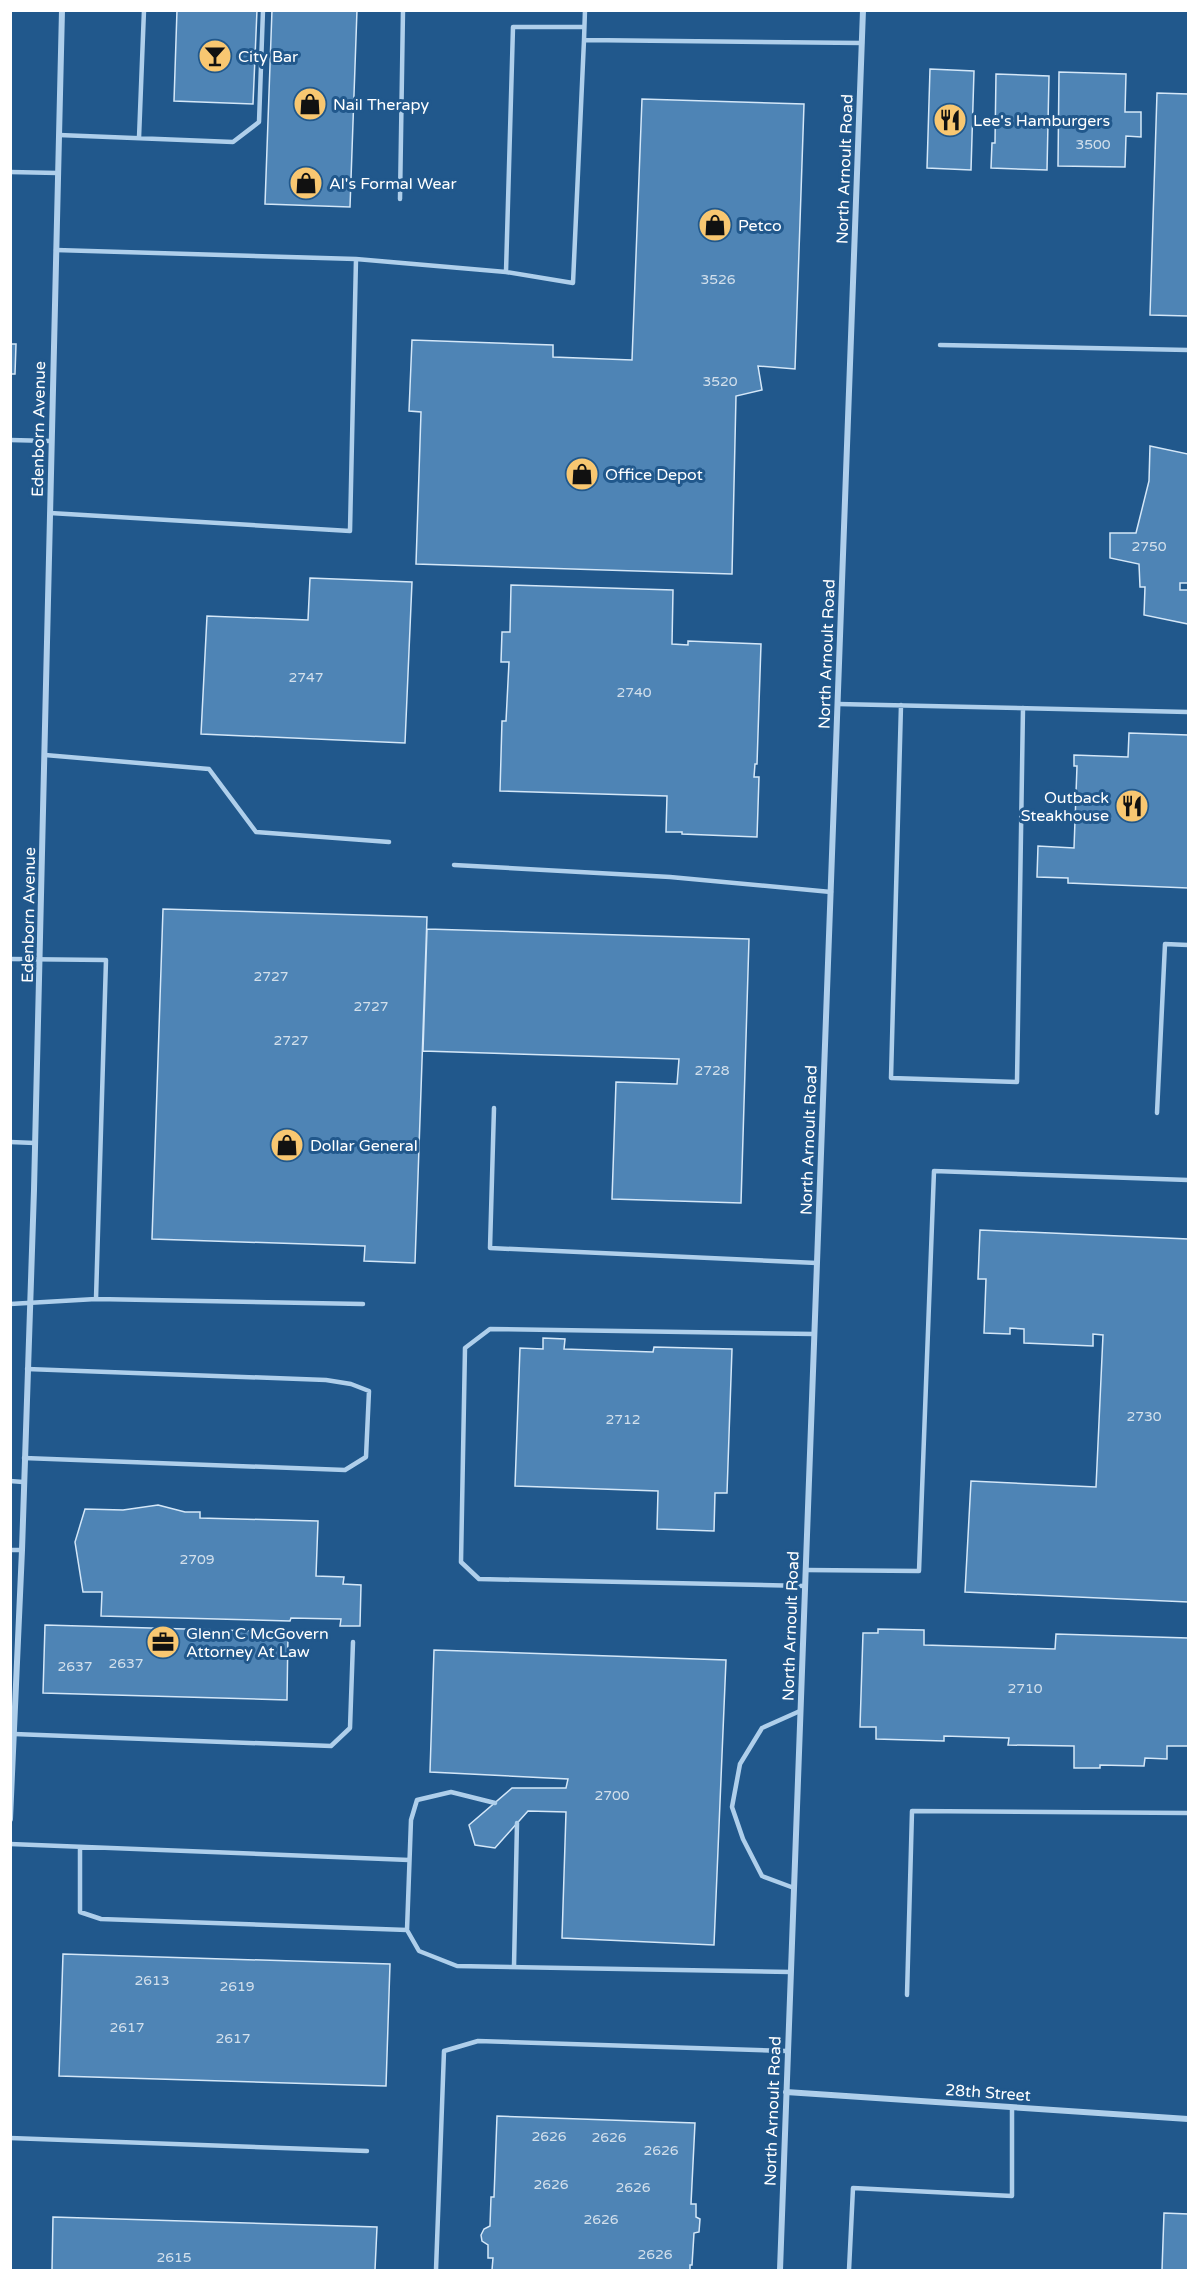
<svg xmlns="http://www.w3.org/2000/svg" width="1199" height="2281" font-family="'Varela Round',sans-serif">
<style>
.building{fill:#4e84b5;stroke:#d4e7f8;stroke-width:1.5}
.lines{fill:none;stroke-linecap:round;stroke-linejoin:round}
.service{stroke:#afcfeb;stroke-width:4.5}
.minor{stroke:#afcfeb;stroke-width:6}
.labels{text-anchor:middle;stroke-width:6;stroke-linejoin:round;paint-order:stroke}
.number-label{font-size:14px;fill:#d3e0ec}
.poi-label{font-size:16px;fill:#fff;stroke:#21588c;text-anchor:start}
.street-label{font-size:16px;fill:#fff;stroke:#21588c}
</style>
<rect width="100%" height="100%" fill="#21588c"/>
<path class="building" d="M177 10H257L253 104 174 101Z
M272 10H357L350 207 265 204Z
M930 69 974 71 971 170 927 168Z
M1059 72 1126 74 1125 112H1141V137L1126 136 1125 167 1058 166Z
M996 74 1049 76 1047 170 991 168 992 143H995Z
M1157 93 1188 94V316L1150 315Z
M642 99 804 104 795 369 758 366 762 390 736 396 732 574 416 564 421 412 409 411 412 340 553 345V357L632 360Z
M10 344H16L15 374H10Z
M1150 446 1188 454V583H1180V590H1188V624L1144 615 1145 587H1140L1139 564 1110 558V533H1136L1149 481Z
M310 578 412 582 405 743 201 734 207 616 308 620Z
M511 585 673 590 672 644 688 645V641L761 644 757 764H755L754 777H759L757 837 682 834V832H666L667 796 500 791 502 721H506L509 662H501L502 632H510Z
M1129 733 1188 735V888L1068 883V878L1037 877 1038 846 1074 848 1077 766H1074V755L1128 757Z
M163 909 427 917 415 1263 364 1261 365 1246 152 1239Z
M427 929 749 939 741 1203 612 1199 616 1082 677 1084 679 1059 423 1051Z
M980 1230 1188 1239V1602L965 1592 971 1481 1096 1487 1103 1335 1093 1334V1346L1024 1343V1329L1010 1328V1334L984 1333 986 1279H978Z
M543 1338 565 1339 564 1349 653 1352 654 1347 732 1349 727 1493H715L714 1531 657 1529 658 1491 515 1486 520 1348 543 1349Z
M158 1505 185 1512H200V1518L318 1521 316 1576 344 1577 343 1584 361 1585 360 1626H340L341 1619 291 1618 290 1621 101 1616 102 1592H83L75 1542 85 1509 123 1510Z
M45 1625 288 1632 287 1700 43 1693Z
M878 1629 924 1630V1645L1055 1649 1056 1634 1188 1638V1746H1167V1759L1145 1758 1144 1766 1100 1765V1768H1074V1746L1008 1745 1009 1738 944 1736V1741L876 1739V1727H860L863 1633H878Z
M434 1650 726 1660 714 1945 562 1938 566 1812 528 1811 495 1848 475 1845 469 1825 512 1788H566L568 1779 430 1772Z
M63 1954 390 1964 386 2086 59 2076Z
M497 2116 695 2123 691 2204H696V2217L700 2219 699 2232 694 2233 692 2265H690V2270H492L493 2258H488V2245L482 2241 481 2235 484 2229 490 2226 491 2197H494Z
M1164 2213 1188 2214V2270H1162Z
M53 2217 377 2227 375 2270H52Z"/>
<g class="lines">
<path class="service" d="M585 10 584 40 862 43
M584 40 573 283 506 272 513 27H584
M59 135 233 142 259 122 263 10
M139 138 144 10
M10 172 58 173
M400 199 403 10
M356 259 506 272
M940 345 1188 350
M10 440 51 441
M50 513 350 531 356 259 56 250
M838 704 1188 712
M901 705 891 1078 1017 1082 1023 708
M45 755 209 769 256 832 389 842
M454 865 670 877 831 892
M10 959 106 960 96 1299 10 1304
M494 1108 490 1248 817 1263
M1157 1113 1165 944 1188 945
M10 1142 35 1143
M96 1299 363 1304
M24 1458 345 1470 366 1457 369 1391 351 1384 326 1380 27 1369
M10 1481 23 1482
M10 1550H22
M806 1570 919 1571 934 1171 1188 1180
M805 1586 479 1579 461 1562 465 1348 490 1329 814 1334
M14 1734 331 1746 350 1728 353 1642
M495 1803 451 1792 417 1800 411 1820 407 1930 419 1951 457 1966 791 1972
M10 1844 409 1860
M80 1847V1912L101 1919 407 1930
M794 1888 762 1876 743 1839 732 1807 740 1764 762 1728 800 1711
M514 1966 517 1823
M907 1995 912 1811 1188 1813
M10 2138 367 2151
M436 2270 444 2051 478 2041 787 2051
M849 2270 853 2188 1012 2196V2107"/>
<path class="minor" d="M10 1819 22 1550 34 1190 62 10
M786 2092 1188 2119
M780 2270 863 10"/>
</g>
<defs>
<g id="bar-disc" transform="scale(1.725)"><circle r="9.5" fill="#f8c771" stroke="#21588c"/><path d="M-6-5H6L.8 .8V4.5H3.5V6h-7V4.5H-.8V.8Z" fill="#111"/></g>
<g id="shop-disc" transform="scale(1.725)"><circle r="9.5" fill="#f8c771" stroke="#21588c"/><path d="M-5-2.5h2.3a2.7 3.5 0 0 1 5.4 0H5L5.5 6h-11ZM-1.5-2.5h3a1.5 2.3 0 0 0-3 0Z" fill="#111"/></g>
<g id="restaurant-disc" transform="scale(1.725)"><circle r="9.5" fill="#f8c771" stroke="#21588c"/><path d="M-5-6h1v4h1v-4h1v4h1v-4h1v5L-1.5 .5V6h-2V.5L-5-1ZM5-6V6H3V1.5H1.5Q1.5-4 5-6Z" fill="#111"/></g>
<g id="office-disc" transform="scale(1.725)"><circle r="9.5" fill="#f8c771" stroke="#21588c"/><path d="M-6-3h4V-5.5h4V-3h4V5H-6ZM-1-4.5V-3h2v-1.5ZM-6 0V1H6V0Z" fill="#111"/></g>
</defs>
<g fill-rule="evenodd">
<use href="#bar-disc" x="215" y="56"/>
<use href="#shop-disc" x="310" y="104"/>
<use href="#restaurant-disc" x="950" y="120"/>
<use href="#shop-disc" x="306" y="183"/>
<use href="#shop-disc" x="715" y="225"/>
<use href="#shop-disc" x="582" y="474"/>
<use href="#restaurant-disc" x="1132" y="806"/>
<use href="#shop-disc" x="287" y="1145"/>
<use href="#office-disc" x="163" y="1642"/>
</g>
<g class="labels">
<g class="number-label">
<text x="1093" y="149">3500</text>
<text x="718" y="284">3526</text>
<text x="720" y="386">3520</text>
<text x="1149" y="551">2750</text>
<text x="306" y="682">2747</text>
<text x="634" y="697">2740</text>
<text x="271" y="981">2727</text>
<text x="371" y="1011">2727</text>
<text x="291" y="1045">2727</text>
<text x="712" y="1075">2728</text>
<text x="1144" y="1421">2730</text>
<text x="623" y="1424">2712</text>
<text x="197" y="1564">2709</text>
<text x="126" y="1668">2637</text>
<text x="75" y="1671">2637</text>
<text x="1025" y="1693">2710</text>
<text x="612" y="1800">2700</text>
<text x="152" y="1985">2613</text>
<text x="237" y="1991">2619</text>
<text x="127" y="2032">2617</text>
<text x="233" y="2043">2617</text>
<text x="549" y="2141">2626</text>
<text x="609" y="2142">2626</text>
<text x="661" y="2155">2626</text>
<text x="551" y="2189">2626</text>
<text x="633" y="2192">2626</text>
<text x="601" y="2224">2626</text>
<text x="655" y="2259">2626</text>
<text x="174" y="2262">2615</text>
</g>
<g class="poi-label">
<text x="238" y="62">City Bar</text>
<text x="333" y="110">Nail Therapy</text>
<text x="973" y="126">Lee's Hamburgers</text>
<text x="329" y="189">Al's Formal Wear</text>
<text x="738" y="231">Petco</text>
<text x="605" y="480">Office Depot</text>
<text x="1109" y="803" text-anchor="end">Outback<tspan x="1109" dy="18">Steakhouse</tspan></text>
<text x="310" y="1151">Dollar General</text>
<text x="186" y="1639">Glenn C McGovern<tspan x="186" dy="18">Attorney At Law</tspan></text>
</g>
<g class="street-label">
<text transform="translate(844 169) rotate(-88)" y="6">North Arnoult Road</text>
<text transform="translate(38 429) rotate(-89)" y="6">Edenborn Avenue</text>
<text transform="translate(826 654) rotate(-88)" y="6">North Arnoult Road</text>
<text transform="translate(28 915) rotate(-89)" y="6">Edenborn Avenue</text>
<text transform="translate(808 1140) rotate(-88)" y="6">North Arnoult Road</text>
<text transform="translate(790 1626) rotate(-88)" y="6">North Arnoult Road</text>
<text transform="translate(988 2092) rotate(4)" y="6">28th Street</text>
<text transform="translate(772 2111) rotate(-88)" y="6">North Arnoult Road</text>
</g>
</g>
<rect width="1199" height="2281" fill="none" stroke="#ffffff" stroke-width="24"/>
</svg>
